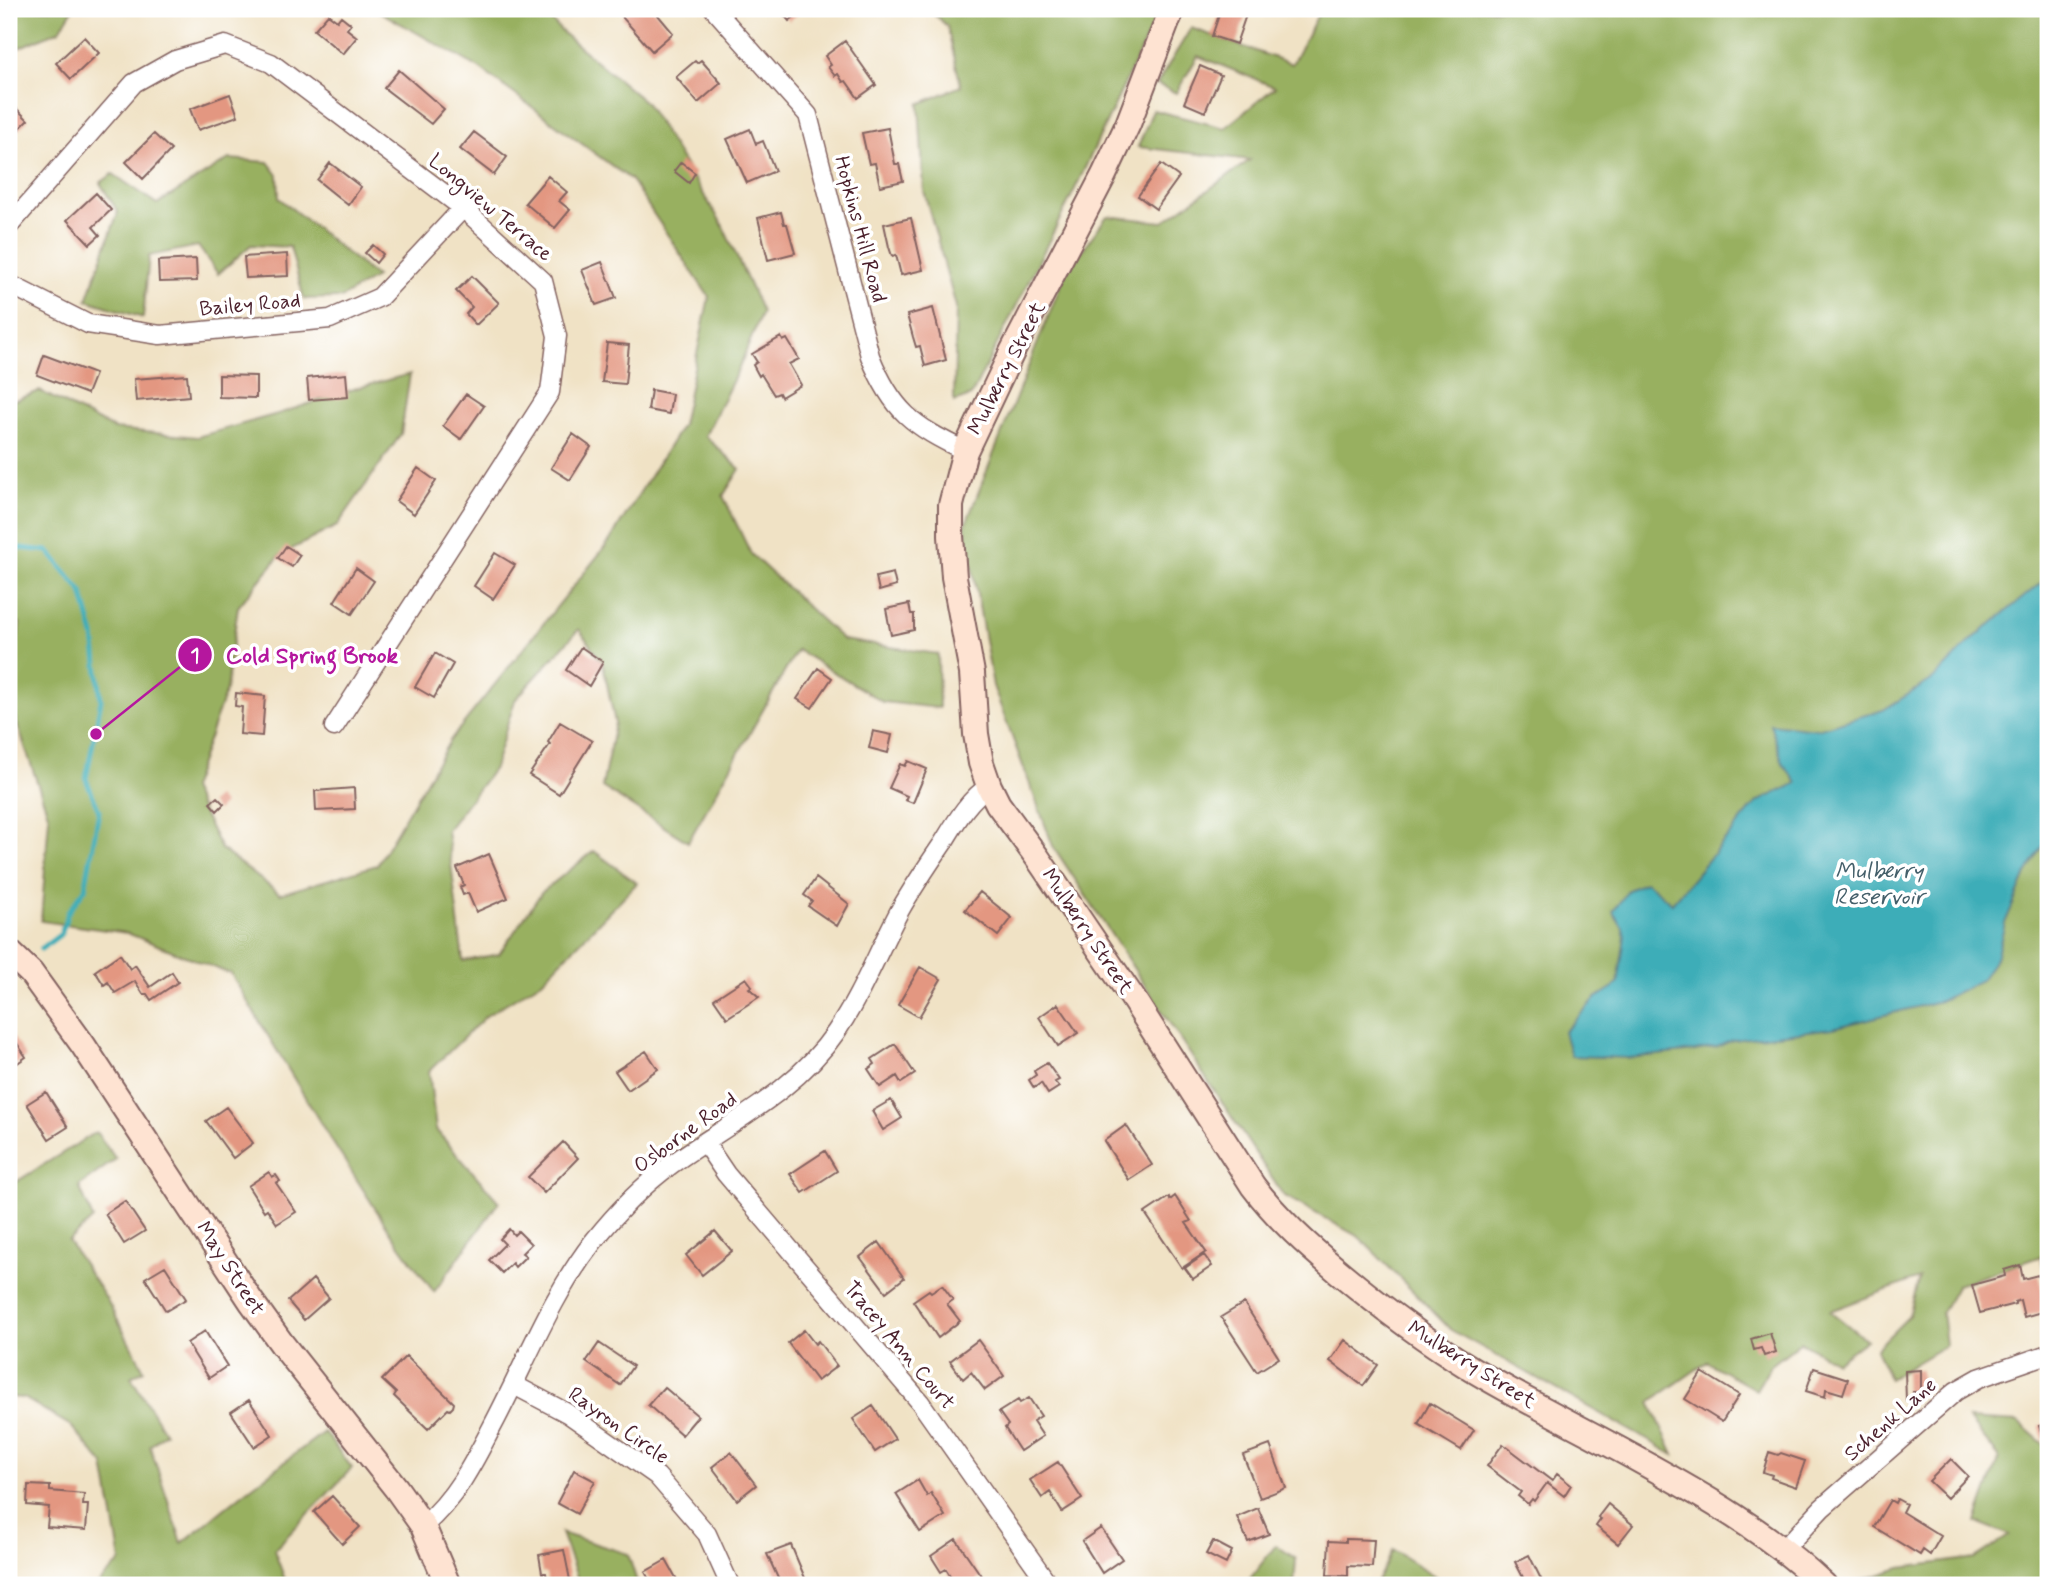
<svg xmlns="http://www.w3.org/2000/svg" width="2057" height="1594" font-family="Mynerve,sans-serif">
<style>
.forest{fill:#98b061;stroke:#716846;stroke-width:2}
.water{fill:#3dadb8;stroke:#446672;stroke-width:2}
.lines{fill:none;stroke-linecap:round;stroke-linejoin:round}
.stream{stroke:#3dadb8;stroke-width:5}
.building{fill:#e39781}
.street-casing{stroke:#846361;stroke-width:21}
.secondary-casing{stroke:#846361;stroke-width:28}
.street{stroke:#fff;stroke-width:18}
.secondary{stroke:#fee3d2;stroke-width:24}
.labels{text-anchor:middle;stroke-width:7;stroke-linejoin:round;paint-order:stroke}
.street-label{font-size:21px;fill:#4a1f2b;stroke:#fff}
.water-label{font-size:23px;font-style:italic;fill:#445f6a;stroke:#fff}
.leader{fill:none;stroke:#b5179e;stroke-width:2.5}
.callout-dot{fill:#b5179e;stroke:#fff;stroke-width:2.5}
.mark-label{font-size:21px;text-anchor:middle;font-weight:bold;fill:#fff}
.callout-label{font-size:23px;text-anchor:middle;font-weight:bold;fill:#b5179e;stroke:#fff;stroke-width:7;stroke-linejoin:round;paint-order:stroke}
</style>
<rect width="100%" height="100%" fill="#fff"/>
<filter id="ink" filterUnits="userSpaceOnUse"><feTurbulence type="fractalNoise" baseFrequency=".0143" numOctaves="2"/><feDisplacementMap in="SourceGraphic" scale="14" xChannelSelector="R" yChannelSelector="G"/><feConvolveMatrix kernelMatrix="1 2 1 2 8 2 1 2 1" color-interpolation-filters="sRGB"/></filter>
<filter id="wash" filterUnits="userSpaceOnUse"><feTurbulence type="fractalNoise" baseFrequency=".00686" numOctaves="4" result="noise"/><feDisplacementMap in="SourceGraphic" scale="28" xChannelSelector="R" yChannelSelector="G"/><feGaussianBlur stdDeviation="1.57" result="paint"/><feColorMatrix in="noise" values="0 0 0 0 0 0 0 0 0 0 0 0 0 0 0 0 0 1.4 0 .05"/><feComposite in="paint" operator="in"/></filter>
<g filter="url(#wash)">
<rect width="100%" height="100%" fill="#f0e2c5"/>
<path class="forest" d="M9 9H73L60 30 9 52Z
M375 9H541L564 34 645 102 721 222 762 312 739 368 705 436 740 469 723 496 751 554 843 640 938 654 939 708 883 702 797 650 688 842 602 787 615 723 603 664 579 629 515 700 494 768 447 830 463 961 499 954 542 892 594 851 637 883 542 981 486 1016 429 1071 436 1130 499 1202 434 1292 393 1236 326 1132 231 974 127 933 41 921 49 817 9 700 20 623 9 620V402L40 391 114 429 197 437 281 413 357 388 410 374 401 434 337 526 280 555 238 607 226 690 191 789 221 849 280 894 377 865 451 739 609 542 682 425 709 297 631 180 479 68Z
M928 9H1160L1074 191 971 396 954 402 956 307 924 191 919 104 961 86 947 26Z
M1321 9H2048V1285L2041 1256 1957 1285 1942 1312 1946 1345 1889 1379 1876 1349 1909 1316 1919 1278 1830 1311 1866 1340 1836 1362 1801 1342 1770 1366 1756 1390 1707 1362 1650 1402 1674 1455 1451 1330 1359 1237 1283 1195 1053 846 993 686 965 526 1065 274 1107 216 1163 222 1250 160 1138 147 1153 110 1225 128 1275 87 1198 56 1176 93 1157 84 1191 28 1292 64Z
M229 159 268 162 278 175 279 198 376 277 341 298 304 299 290 247 251 245 218 274 198 246 149 256 143 318 87 300 118 212 100 183 113 174 157 204Z
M96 1132 116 1159 79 1186 93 1219 68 1241 107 1300 144 1370 131 1377 165 1433 150 1446 182 1543 241 1495 324 1432 352 1468 274 1550 287 1585H97L121 1561 104 1465 71 1426 24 1398 9 1397V1181L11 1185Z
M1968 1419 2018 1422 2048 1448V1585H1859L1856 1582 1900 1568 1975 1558 2010 1535 1976 1522 1999 1457Z
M561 1533 628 1554 638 1585H580Z
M1276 1545 1296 1559 1294 1585H1245Z
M1393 1550 1438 1578 1431 1585H1375Z"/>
<path class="water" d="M2048 577V838L2026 874 2005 923 1996 958 1981 980 1940 1001 1833 1028 1733 1040 1717 1047 1695 1051 1629 1058 1571 1056 1564 1032 1596 998 1618 984 1625 936 1623 928 1613 912 1628 890 1646 882 1672 903 1757 802 1797 783 1783 763 1770 724 1817 729 1883 710 1933 679 1974 638Z"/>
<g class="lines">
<path class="stream" d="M9 553 20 548 48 551 82 592 94 636 101 700 86 779 99 811 85 889 68 912 61 934 41 949"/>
</g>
<g id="blocks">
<path class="building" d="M632 9H653L673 33 652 51 622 17Z
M779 9H804L789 21Z
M1221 9H1248L1236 44 1212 36Z
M328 14 337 21 341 16 351 24 347 29 357 37 343 54 314 30Z
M84 37 99 53 71 79 56 63Z
M845 41 876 85 858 98 846 81 843 82 838 74 835 76 828 67 831 65 825 56Z
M701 60 721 83 698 103 676 77 695 61 697 63Z
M1200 66 1221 75 1205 112 1184 103Z
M399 70 444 109 431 124 384 88Z
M230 94 238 116 198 130 190 109Z
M12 104 28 120 13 135 16 137 9 144V107Z
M888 128 895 164H899L903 181 880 186 875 163 869 164 862 133Z
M750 129 756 144 763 141 775 171 747 183 727 139Z
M474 132 507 157 494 175 460 149Z
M154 134 171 150 143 179 126 162Z
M681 162 695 173 689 183 674 171Z
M330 163 361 187 348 205 317 180Z
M1161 164 1179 177 1156 209 1138 196Z
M548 176 567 192 559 201 570 210 555 228 525 203Z
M96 193 111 210 93 227 100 235 90 244 67 220Z
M781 212 784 224H787L795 253 768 260 758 218Z
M911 218 923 270 901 275 896 255 892 256 889 247 884 224Z
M373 245 383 254 376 263 365 253Z
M287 254 288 276 246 278 244 257Z
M196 259 197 281 159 282 158 261Z
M602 262 616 298 596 305 582 270Z
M472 276 499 303 476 325 466 314 472 307 456 291Z
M933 308 946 360 925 366 920 346 916 347 913 337 907 315Z
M781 337 783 341 787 339 799 359 789 364 801 385 781 397 779 393 774 395 761 374 759 376 753 365 757 362 752 354Z
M607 343 629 345 625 384 602 382Z
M44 355 95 374 87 394 37 375Z
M346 374 348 397 309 400 307 378Z
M187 375 189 396 136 401 134 379Z
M219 375 256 376V398L219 397Z
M651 390 672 394 669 414 648 410Z
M466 394 484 406 461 439 443 426Z
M573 434 591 447 570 480 551 468Z
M418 468 436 481 414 514 396 501Z
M286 546 300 555 292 567 278 558Z
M495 553 515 565 493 599 474 586Z
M356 568 374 581 352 614 334 602Z
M893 573 896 586 879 591 876 577Z
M909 604 911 614H914V630L891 635 886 609Z
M581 647 603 662 589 686 566 670Z
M435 653 453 664 434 698 415 687Z
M818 668 832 678 812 708 797 699Z
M236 693 265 696 262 736 240 734 242 707 235 706Z
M560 722 592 741 559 794 529 775 550 744 548 742Z
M873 731 892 735 888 753 869 748Z
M908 761 927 769 913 803 905 800 907 796 889 788 900 764 905 766Z
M354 788 355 809 316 811 315 791Z
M217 797 224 804 217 811 210 803Z
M489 854 508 898 476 912 468 893 463 895 460 887 464 885 457 868Z
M816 878 849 904 837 926 808 906 812 901 804 895Z
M980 892 1012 918 998 936 965 910Z
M120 954 130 969 135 965 150 987 172 972 178 982 151 1000 147 994H143L135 981 115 993 108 982 104 985 95 971Z
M920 967 941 979 919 1017 898 1005Z
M746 978 752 986 749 988 759 997 727 1018 714 999Z
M1058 1004 1078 1033 1058 1046 1039 1017Z
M9 1031 26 1057 9 1069Z
M895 1044 915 1074 901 1083 897 1076 880 1087 868 1069 875 1064 872 1059Z
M646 1051 658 1069 628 1090 615 1071Z
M1047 1063 1059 1080 1055 1082 1059 1087 1048 1094 1041 1083 1034 1088 1029 1080 1036 1075 1034 1071Z
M46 1092 68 1127 49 1139 27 1104Z
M891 1100 902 1118 883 1130 872 1111Z
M226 1107 253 1143 233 1158 206 1121Z
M1126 1125 1152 1165 1129 1180 1104 1141Z
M563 1142 578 1158 544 1193 528 1177Z
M825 1151 837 1171 803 1193 790 1174Z
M269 1172 272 1177 276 1175 280 1181 276 1183 296 1212 277 1224 267 1209 264 1211 248 1186Z
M1175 1196 1191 1221 1186 1223 1206 1252 1182 1268 1145 1213 1169 1197 1170 1200Z
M125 1201 145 1231 124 1244 105 1214Z
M509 1229 514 1235 518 1231 531 1244 522 1253 526 1256 515 1267 512 1263 502 1273 489 1260 505 1244 500 1239Z
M715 1231 732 1251 702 1275 686 1255Z
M879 1242 904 1278 886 1292 860 1257Z
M1204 1255 1212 1266 1193 1279 1185 1268Z
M2020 1265 2023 1279 2038 1275 2048 1310 2024 1317 2020 1300 2015 1302V1304L1980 1313 1972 1285 2005 1276 2004 1270Z
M165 1266 186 1299 166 1311 145 1278Z
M313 1279 329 1298 304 1320 288 1301Z
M942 1285 953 1300 947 1304 960 1321 938 1338 913 1301 929 1290 931 1292Z
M1244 1303 1279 1358 1257 1372 1221 1317Z
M804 1330 815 1344 818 1341 837 1366 817 1381 788 1343Z
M205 1331 227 1366 209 1378 187 1343Z
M1770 1333 1776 1352 1764 1356 1761 1348 1754 1350 1751 1339Z
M978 1340 1004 1376 985 1390 971 1372 963 1379 950 1361Z
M1345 1340 1378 1365 1363 1386 1330 1361Z
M599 1343 633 1366 620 1385 586 1362Z
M406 1356 454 1403 453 1407 450 1410 448 1409 428 1429 394 1396 396 1393 382 1380Z
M1814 1368 1848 1379 1843 1394 1826 1389 1825 1397 1806 1391Z
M1921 1370V1392H1913V1400H1906L1905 1371Z
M1702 1372 1739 1395 1722 1422 1685 1399Z
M664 1387 698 1416 682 1435 648 1405Z
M1029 1398 1041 1416 1033 1421 1043 1436 1020 1451 1005 1428 1008 1425 999 1412 1018 1400 1020 1403Z
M249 1400 272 1435 254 1447 231 1412Z
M1430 1403 1474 1430 1461 1450 1418 1424Z
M873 1406 895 1439 875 1452 853 1419Z
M2048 1423V1445L2046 1446 2039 1426Z
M1503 1444 1552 1481 1557 1474 1571 1485 1564 1496 1547 1483 1534 1501 1532 1499 1528 1504 1518 1496 1521 1492 1487 1466Z
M1270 1445 1286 1488 1260 1498 1243 1455Z
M731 1452 756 1485 737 1500 712 1467Z
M1769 1452 1778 1455 1781 1453 1805 1461 1796 1487 1771 1478 1772 1475 1763 1472Z
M1951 1459 1968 1476 1947 1498 1929 1481Z
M1058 1462 1082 1499 1062 1512 1050 1492 1042 1498 1030 1480Z
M574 1470 595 1481 577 1514 557 1503Z
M918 1480 927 1496 931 1493 945 1516 920 1532 896 1494Z
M28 1485 50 1486V1491L84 1494 83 1505H88L86 1530 47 1527 49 1507 27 1505Z
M332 1496 360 1527 342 1544 314 1512Z
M1897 1499 1906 1504 1902 1512 1941 1536 1930 1555 1923 1550 1920 1555 1874 1527 1890 1500 1895 1503Z
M1608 1504 1633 1525 1618 1544 1596 1526 1601 1519 1598 1517Z
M1258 1508 1269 1534 1248 1542 1237 1517Z
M1101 1528 1122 1559 1102 1573 1082 1541Z
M956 1539 982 1577 970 1585H956L946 1569 941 1572 931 1556Z
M1346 1539 1374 1540 1372 1567 1348 1566V1576L1327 1575 1329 1541 1346 1542Z
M1213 1541 1232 1551 1226 1564 1206 1554Z
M791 1545 808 1585H781L767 1554Z
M564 1550 571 1585H548L546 1573H542L539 1555Z
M1529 1555 1544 1585H1527L1515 1562Z
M666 1560 680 1585H652L645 1572Z"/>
</g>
</g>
<g filter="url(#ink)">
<use href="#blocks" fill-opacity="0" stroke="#846361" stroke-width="2"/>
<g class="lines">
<g class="street-casing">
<path id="street" d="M714 9 808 115 870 356C892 411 913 426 965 451
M9 226 134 83 175 60 225 45 271 63 463 208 543 281 557 336 550 392 334 727
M9 284 88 324 160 335 330 319 380 297 463 208
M705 1143 726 1174 920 1402 1049 1585
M514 1385 567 1413 657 1476 707 1534 730 1585
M423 1526C455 1499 473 1464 492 1427 525 1365 550 1298 593 1242 616 1213 643 1185 672 1164 729 1123 795 1092 836 1032 862 994 878 951 900 910 913 887 928 865 943 843 956 822 968 800 989 786
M1783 1550 1822 1508 1956 1391 1979 1378 2048 1354"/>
</g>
<g class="secondary-casing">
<path id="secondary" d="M1172 9 1128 124 1104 175 1013 350 965 451 951 505V536L954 577 972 673 976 734 981 763 989 786 998 804 1037 857 1132 997 1253 1186C1278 1219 1307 1245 1339 1272 1381 1307 1425 1340 1472 1369 1525 1401 1581 1428 1635 1458 1702 1495 1768 1532 1824 1585
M9 952 31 973 83 1045 251 1301 282 1344 396 1488 423 1526 448 1585"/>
</g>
<use href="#street" class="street"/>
<use href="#secondary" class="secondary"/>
</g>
</g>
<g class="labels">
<g class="street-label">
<text transform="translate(491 207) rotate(40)" y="7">Longview Terrace</text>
<text transform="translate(861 229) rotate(75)" y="7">Hopkins Hill Road</text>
<text transform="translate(250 304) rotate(-5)" y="7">Bailey Road</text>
<text transform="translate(1006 368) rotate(-63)" y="7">Mulberry Street</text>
<text transform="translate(1088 931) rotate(56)" y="7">Mulberry Street</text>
<text transform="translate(685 1132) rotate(-36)" y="7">Osborne Road</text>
<text transform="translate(231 1268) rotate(57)" y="7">May Street</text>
<text transform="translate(900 1345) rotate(50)" y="7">Tracey Ann Court</text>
<text transform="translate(1472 1364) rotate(32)" y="7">Mulberry Street</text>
<text transform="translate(1890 1419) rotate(-41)" y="7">Schenk Lane</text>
<text transform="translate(619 1425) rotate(35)" y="7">Rayron Circle</text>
</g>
<g class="water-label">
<text x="1879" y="878">Mulberry<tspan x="1879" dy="26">Reservoir</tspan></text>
</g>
</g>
<path class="leader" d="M96 734L195 655"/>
<g class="callout-dot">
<circle cx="96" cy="734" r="7"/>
<circle cx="195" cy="655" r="18"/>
</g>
<g class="mark-label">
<text x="195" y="662">1</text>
</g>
<g class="callout-label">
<text x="312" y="663">Cold Spring Brook</text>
</g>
<rect width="2057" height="1594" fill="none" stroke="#fff" stroke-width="35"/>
</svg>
